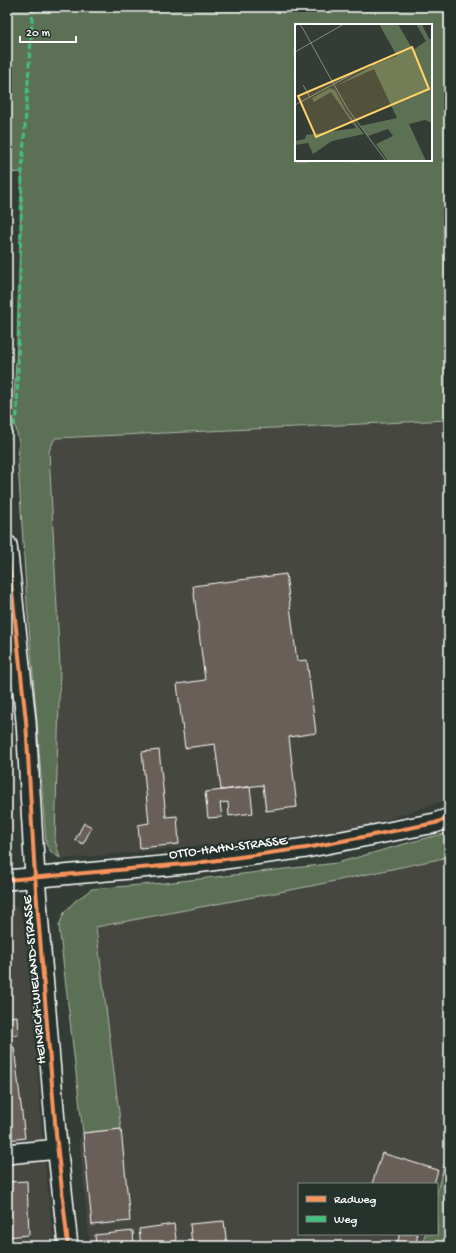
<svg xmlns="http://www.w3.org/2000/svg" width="456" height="1253" font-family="'Gochi Hand',sans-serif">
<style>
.built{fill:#444640}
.green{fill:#5c7054;stroke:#aeb8aa;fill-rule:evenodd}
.building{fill:#6a5e58;stroke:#fff}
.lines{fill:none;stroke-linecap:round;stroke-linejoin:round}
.minor-casing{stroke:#fff;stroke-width:22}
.minor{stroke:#26332d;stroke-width:19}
.quiet{stroke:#40c37c;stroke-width:3;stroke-dasharray:6 3;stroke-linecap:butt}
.cycleway-casing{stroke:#26332d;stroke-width:6}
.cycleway{stroke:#f8935d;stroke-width:4}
.labels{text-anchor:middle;stroke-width:4;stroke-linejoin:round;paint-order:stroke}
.street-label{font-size:14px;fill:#fff;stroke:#26332d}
.inset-road{fill:none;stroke:#858a86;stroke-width:1}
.view{fill:#ffd166;fill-opacity:0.15;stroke:#ffd166;stroke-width:2}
.inset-edge{fill:none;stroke:#fff;stroke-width:2}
</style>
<rect width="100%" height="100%" fill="#343c36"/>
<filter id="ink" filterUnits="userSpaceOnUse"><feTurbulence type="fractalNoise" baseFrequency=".025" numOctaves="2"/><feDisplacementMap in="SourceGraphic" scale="8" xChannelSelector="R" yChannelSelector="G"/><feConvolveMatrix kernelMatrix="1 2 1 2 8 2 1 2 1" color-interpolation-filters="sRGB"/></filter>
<g filter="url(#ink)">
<path class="built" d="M449 420V799L371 825 317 835 76 858 60 859 55 840 49 451 55 438Z
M7 684 14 831 7 852Z
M449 857V1147L437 1191V1184H299V1234H425L422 1246H90L79 1140 83 1133 121 1129 96 926 311 886Z
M7 901 20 910 24 925 32 994 42 1133 54 1246H7Z"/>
<path class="green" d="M28 7H449V420L55 438 49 451 60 668 55 840 60 858 51 852 46 844 37 722 27 604 18 464 19 443 15 424 7 425V401L14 397 17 343 22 172 7 173V9ZM296 25H431V160H296Z
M449 833V857L311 886 96 927 121 1129 83 1133 59 926 64 913 75 901 92 889 164 883 337 863 426 838Z
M449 1147V1246H422L425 1234H437V1191Z"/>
<path class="building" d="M286 574 297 661 307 660 316 733 289 737 297 807 266 811 263 785 221 790 215 744 185 748 177 684 205 680 193 586Z
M159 750 166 817 177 816 179 844 140 848 138 825 149 823 142 752Z
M250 787 253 813 229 816 228 802 220 803 222 817 208 818 205 792Z
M84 823 92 827 83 844 75 840Z
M17 1016 18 1035 7 1036V1017Z
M14 1047 25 1138 7 1140V1048Z
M121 1129 130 1221 92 1225 83 1133Z
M382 1153 438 1170 434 1184H372Z
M27 1181 29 1235 7 1237V1182Z
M224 1221 227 1246H192L190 1224Z
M174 1224 177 1246H141L139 1229Z
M133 1231 134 1246H96L95 1235Z
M400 1234H418L415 1246H396Z"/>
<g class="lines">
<g class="minor-casing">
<path id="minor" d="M7 545 26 721 35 877 56 1134 68 1246
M7 880 196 863 306 848 435 823 449 818
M7 1154 58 1149"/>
</g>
<use href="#minor" class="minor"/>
<path class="quiet" d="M7 443 17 415 22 171 33 7"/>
<g class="cycleway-casing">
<path id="cycleway" d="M7 545 26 721 35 877 56 1134 68 1246
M7 880 196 863 306 848 435 823 449 818"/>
</g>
<use href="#cycleway" class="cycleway"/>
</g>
</g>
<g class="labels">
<g class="street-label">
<text transform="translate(228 846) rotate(-7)" y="5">OTTO-HAHN-STRASSE</text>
<text transform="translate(33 980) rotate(-95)" y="5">HEINRICH-WIELAND-STRASSE</text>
</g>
</g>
<g transform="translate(295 24)">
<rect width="137" height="137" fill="#343c36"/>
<path d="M84 0H103L118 26 131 17 121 0H127L134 15 137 14V99L130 96 114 100 131 137H93L81 120 98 112 93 105 73 112 65 102 102 94 79 45 41 62 77 42 79 38 81 40 102 32ZM35 64 40 66 51 87 69 110 37 117 18 130 13 119 0 121V117L10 115 11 111 61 104 36 68 19 78 17 74Z" fill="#5c7054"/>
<path class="inset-road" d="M0 2 4 0 7 3 52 84 91 137M0 28 49 0M8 61 15 73M0 81 74 41"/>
<path class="view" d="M117 23 134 65 21 113 3 72Z"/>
<rect width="137" height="137" class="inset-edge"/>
</g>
<rect width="456" height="1253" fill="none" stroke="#26332d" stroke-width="24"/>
<rect x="12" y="12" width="432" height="1229" fill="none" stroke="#fff" stroke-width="1.5" filter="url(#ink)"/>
<rect x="298" y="1183" width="140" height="52" fill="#26332d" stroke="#7d8581"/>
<rect x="306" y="1196" width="20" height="6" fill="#f8935d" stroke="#7d8581"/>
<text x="334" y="1203" font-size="12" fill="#ffffff">Radweg</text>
<rect x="306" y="1216" width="20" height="6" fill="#40c37c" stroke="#7d8581"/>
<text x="334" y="1223" font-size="12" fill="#ffffff">Weg</text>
<path d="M20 36v6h56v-6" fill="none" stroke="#ffffff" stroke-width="2"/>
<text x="26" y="36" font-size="12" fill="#ffffff" stroke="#26332d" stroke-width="3" paint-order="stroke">20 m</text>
</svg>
